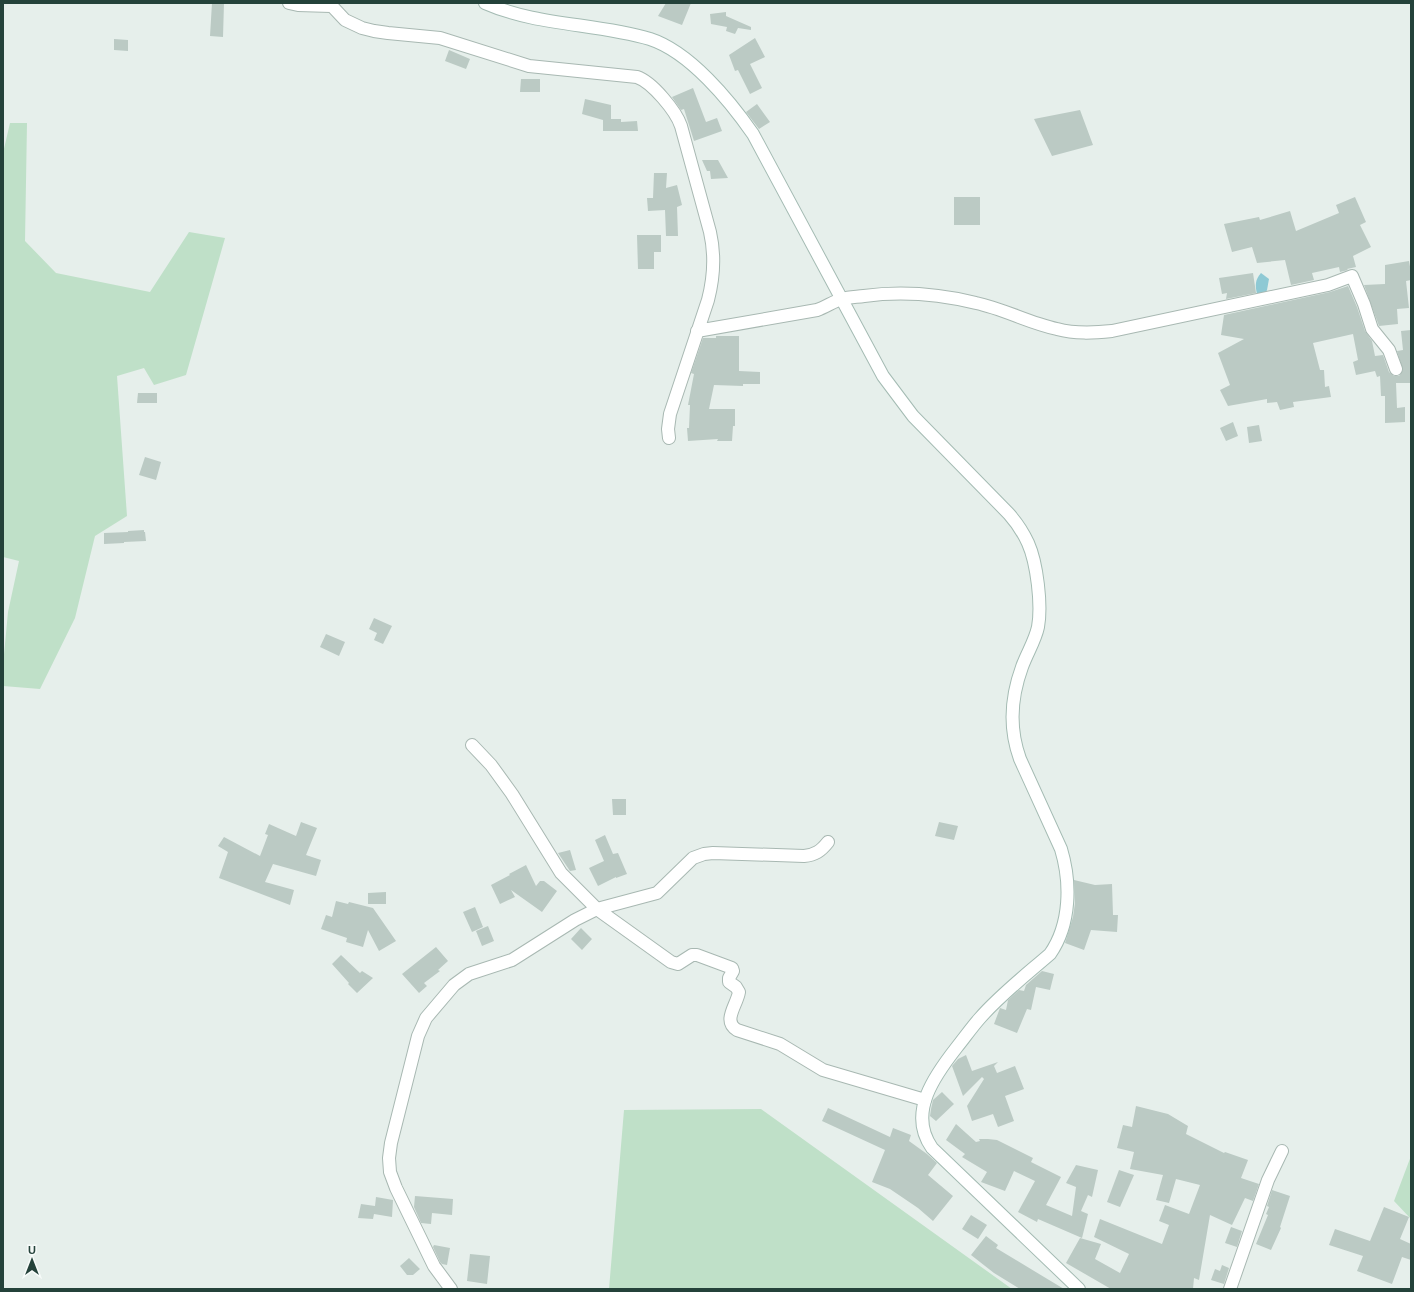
<svg xmlns="http://www.w3.org/2000/svg" width="1414" height="1292" font-family="Arial,sans-serif">
<style>
.green{fill:#bfe0c8}
.water{fill:#8ec9d4}
.building{fill:#bbcac4}
.lines{fill:none;stroke-linecap:round;stroke-linejoin:round}
.street-casing{stroke:#a8b8b2;stroke-width:14}
.secondary-casing{stroke:#a4bbb3;stroke-width:14}
.street{stroke:#fff;stroke-width:12}
.secondary{stroke:#fff;stroke-width:12}
</style>
<rect width="100%" height="100%" fill="#e6efeb"/>
<path class="green" d="M10 123H27L25 241 56 273 150 292 189 232 225 238 186 375 154 385 144 368 117 376 127 516 95 536 75 618 40 689 3 686V665L8 612 19 561 3 557V153Z
M761 1109 1012 1289H609L624 1110Z
M1411 1156V1219L1394 1201Z"/>
<path class="water" d="M1261 273 1269 279 1267 290 1263 298 1257 294C1255 285 1255 280 1261 273Z"/>
<path class="building" d="M212 3H224L223 37 210 36Z
M666 3H691L682 25 658 16Z
M726 12V16L751 27V30L738 28 735 34 726 31 727 27 711 24 710 14Z
M755 38 765 57 750 64 762 88 750 94 738 70 735 71 729 55Z
M114 39 128 40V51L114 50Z
M449 50 470 59 466 69 445 61Z
M521 79H540V92H520Z
M693 88 706 122 717 118 722 131 694 141 684 109 681 110 672 97Z
M585 99 611 105V119H621V122L637 121 638 131H603V120L582 114Z
M757 104 770 122 759 129 746 112Z
M1080 110 1093 145 1052 156 1034 119Z
M702 160H718L728 178 711 179 710 171H707Z
M654 173H667L666 188 677 185 682 205 677 207 678 236H666L665 210 648 211 647 198H653Z
M954 197H980V225H954Z
M1355 197 1366 222 1360 225 1371 247 1353 256 1356 267 1347 269 1348 270 1340 272 1339 267 1312 273 1314 280 1291 285 1285 260 1257 263 1252 247 1232 252 1224 224 1259 217 1260 220 1290 211 1296 231 1339 213 1336 205Z
M637 235H661V252H654V269H638Z
M1409 261 1411 272V280L1406 281 1409 308 1397 309 1398 324 1379 326 1364 285 1385 284V265Z
M1253 273 1256 293 1226 299 1227 293 1222 294 1219 278Z
M1348 286 1357 307 1365 331 1372 341 1375 356 1383 355 1389 372 1394 376H1399L1403 370 1397 351 1403 350 1401 331 1411 330V383H1396L1397 408 1405 407V422L1385 423V396H1381L1380 376 1377 377 1375 371 1356 375 1353 362 1358 360 1353 334 1313 343 1320 370H1324L1325 387 1329 386 1331 397 1293 402 1294 407 1280 410 1277 402 1267 403V399L1228 406 1220 390 1230 385 1218 353 1244 339 1221 335 1224 315 1330 292Z
M716 336H739V371L760 372V384H743V386L714 385 709 409H735V426H733L732 441H717L718 439 688 441 687 428H689L690 405H688L694 374 691 373 703 338H716Z
M138 393H157V403H137Z
M1233 422 1238 436 1226 441 1220 428Z
M1259 425 1262 441 1249 443 1247 427Z
M145 457 161 462 156 480 139 475Z
M144 530V532H145L146 541 124 542V543L104 544V533L128 532V531Z
M374 618 392 626 383 644 374 640 377 633 369 629Z
M326 634 345 642 339 656 320 647Z
M612 799H626V815H613Z
M301 822 317 828 306 855 321 860 316 876 273 864 265 882 294 890 290 905 219 878 228 852 218 846 224 837 260 856 268 835 265 834 269 824 296 836Z
M939 822 958 826 954 840 935 836Z
M605 835 613 854 618 853 627 874 616 878V877L598 886 589 868 604 861 595 840Z
M570 850 576 870 570 871 558 853Z
M526 865 536 886 540 881H544L557 891 542 912 511 890 515 897 500 904 491 885 510 875 509 874Z
M1074 880 1095 885 1112 884 1113 915H1118L1117 932 1091 930 1084 950 1065 943 1073 917 1075 903Z
M386 892V904H368V893Z
M336 901 348 904 349 902 373 908 396 941 379 951 368 930 363 947 346 942 347 938 321 929 326 915 332 917Z
M475 907 483 927 472 932 463 912Z
M488 926 494 941 482 946 476 931Z
M581 928 592 939 582 950 571 939Z
M436 947 448 961 438 970 440 971 424 983 427 986 419 993 402 974Z
M341 955 360 973 362 971 373 978 357 993 348 984 349 983 332 964Z
M1042 971 1054 974 1050 990 1036 987 1031 1010 1027 1009 1017 1033 994 1024 1000 1008 1006 1010 1008 1000 1019 990 1024 991 1026 985Z
M966 1055 972 1071 998 1062 994 1066 997 1073 1015 1066 1024 1089 1005 1096 1014 1121 998 1127 993 1114 972 1121 967 1106 984 1079 982 1077 963 1096 952 1066 958 1059Z
M942 1092 954 1104 936 1121 930 1116 931 1109 933 1100Z
M1136 1106 1168 1114 1188 1126 1186 1134 1224 1153 1225 1152 1248 1160 1241 1178 1259 1184 1253 1201 1245 1198 1232 1225 1210 1215 1199 1280 1194 1278 1193 1289H1111L1066 1263 1080 1238 1101 1244 1095 1259 1120 1273 1129 1254 1094 1237 1100 1219 1162 1244 1169 1225 1159 1221 1165 1205 1189 1214 1200 1185 1176 1179 1169 1203 1156 1200 1163 1175 1130 1169 1134 1152 1117 1148 1123 1125 1132 1127Z
M828 1108 890 1137 893 1128 911 1135 909 1141 927 1154 937 1163 928 1175 953 1196 933 1221 918 1208 890 1189 872 1182 885 1150 822 1121Z
M956 1124 976 1142 980 1141 979 1139H988L997 1140 1033 1158 1031 1162 1061 1177 1046 1205 1072 1216 1076 1187 1066 1183 1076 1165 1098 1170 1092 1197 1088 1195 1081 1211 1088 1214 1082 1238 1038 1219 1037 1222 1018 1212 1035 1181 1014 1171 1005 1191 981 1182 987 1172 962 1157 965 1154 946 1140Z
M1119 1170 1134 1175 1120 1207 1107 1202Z
M1272 1190 1290 1196 1280 1227 1281 1228 1271 1250 1256 1244 1268 1215 1266 1214 1269 1207 1267 1206Z
M415 1196 453 1199 452 1215 432 1213 431 1224 421 1223 414 1207Z
M376 1197 393 1200 392 1217 374 1214 373 1219 358 1218 361 1204 375 1206Z
M1384 1207 1409 1217 1400 1239 1411 1244V1260L1402 1257 1392 1284 1357 1271 1363 1256 1329 1245 1335 1229 1370 1241Z
M971 1215 987 1225 978 1239 962 1229Z
M1231 1227 1242 1231 1237 1247 1225 1243Z
M986 1236 998 1245 996 1248 1064 1289H1020L994 1273 971 1255Z
M434 1245 450 1248 447 1265 442 1264 440 1262 433 1247Z
M470 1254 490 1256 487 1284 467 1281Z
M409 1258 420 1269 413 1275H407L400 1266Z
M1222 1265 1229 1268 1224 1284 1211 1280 1215 1269 1220 1271Z"/>
<g class="lines">
<g class="street-casing">
<path id="street" d="M289 3 298 5 331 6
M329 3 345 20 362 28 374 31 388 33 440 38 529 66 637 77C652 82 676 111 681 126L710 232C715 254 714 277 708 300L670 414 668 429 669 438
M697 331 817 310C826 307 834 301 842 299 849 297 857 297 864 296 901 291 939 294 976 303 1004 309 1029 323 1057 329 1075 334 1093 333 1112 331L1328 285 1352 276 1364 304 1372 329 1389 350 1396 369
M472 745 491 765 512 794 561 873 597 909 671 962 678 964 692 955H697L732 968 733 971 729 978V982L736 987 739 992C737 1005 722 1021 737 1030L780 1044 823 1070 925 1100
M451 1289 434 1266 396 1188 390 1172 389 1158 391 1143 418 1036 426 1018 454 985 469 974 512 960 575 920 597 909 657 893 693 858 704 854 713 853 804 856C815 855 821 851 828 842
M1230 1289 1268 1180 1282 1151"/>
</g>
<g class="secondary-casing">
<path id="secondary" d="M485 3C537 26 596 23 650 39 690 52 730 101 753 134L883 376 913 416 1009 514C1017 523 1023 532 1028 543 1037 563 1042 605 1038 627 1035 641 1027 653 1022 667 1011 697 1009 729 1020 759L1061 849C1071 882 1071 924 1050 954 1027 974 1001 994 980 1018 972 1027 965 1037 957 1047 935 1075 907 1113 932 1148L1079 1289"/>
</g>
<use href="#street" class="street"/>
<use href="#secondary" class="secondary"/>
</g>
<rect width="1414" height="1292" fill="none" stroke="#24423a" stroke-width="8"/>
<g transform="translate(32 1260)" stroke="#f7fbf9" stroke-width="3" paint-order="stroke">
<path d="M0-3L7 15L0 10L-7 15Z" fill="#24423a"/>
<text y="-6" font-size="11" font-weight="bold" text-anchor="middle" fill="#24423a">U</text>
</g>
</svg>
